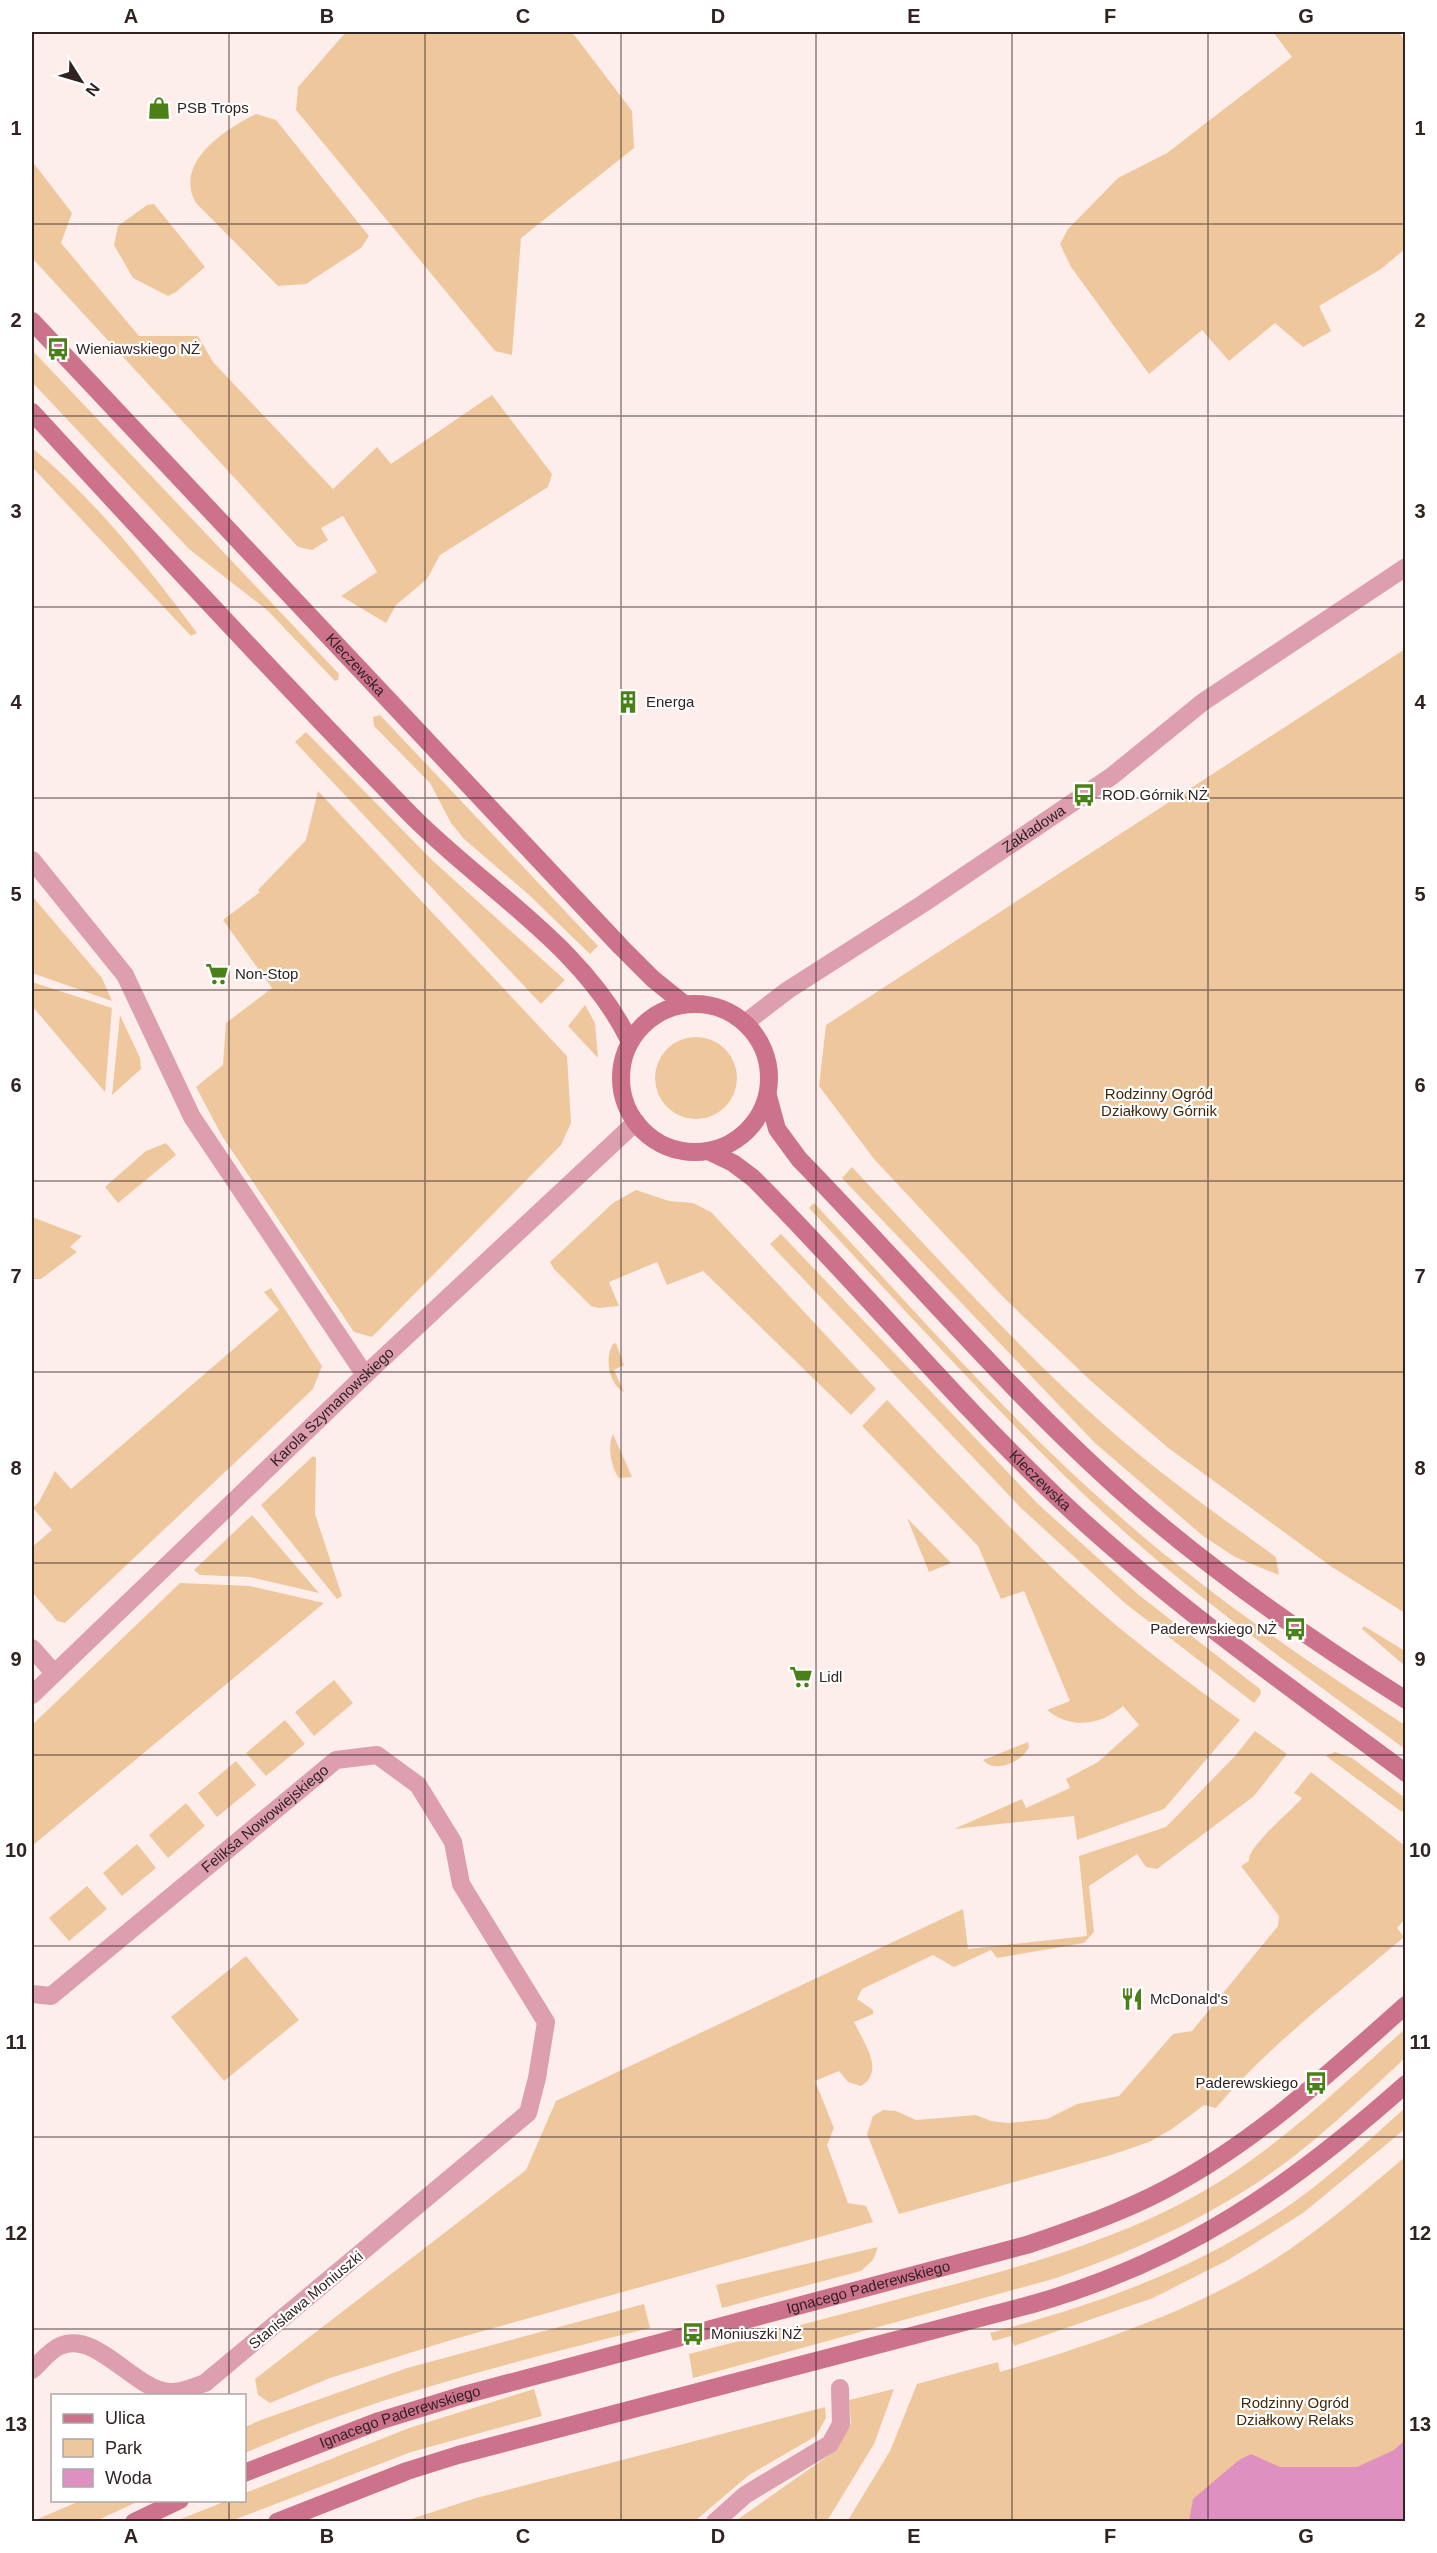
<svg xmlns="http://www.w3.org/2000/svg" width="1437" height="2553" font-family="Helvetica,sans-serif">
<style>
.green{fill:#efc79c}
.water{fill:#de91c1}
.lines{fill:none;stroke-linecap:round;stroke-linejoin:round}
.pedestrian{stroke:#dd9ead;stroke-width:18}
.minor{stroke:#dd9ead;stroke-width:18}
.secondary{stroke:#cd728b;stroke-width:18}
.grid{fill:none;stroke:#312322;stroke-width:1.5;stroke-opacity:0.55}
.labels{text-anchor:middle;stroke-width:4.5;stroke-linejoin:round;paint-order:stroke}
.poi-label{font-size:15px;fill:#312322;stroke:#fff;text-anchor:start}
.street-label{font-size:15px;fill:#312322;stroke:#fff}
.park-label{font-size:15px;fill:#41290a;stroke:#fff}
.neatline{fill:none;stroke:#312322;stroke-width:2}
.grid-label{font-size:20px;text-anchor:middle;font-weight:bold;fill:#312322}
</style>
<rect width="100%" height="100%" fill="#fdeeec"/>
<path class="green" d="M346 32H572L632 111 634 148 521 238 512 355 495 351 296 110 298 87Z
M1273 32H1399L1405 42V249L1381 269 1319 306 1331 331 1303 347 1275 323 1229 361 1202 330 1149 374 1071 267 1060 244 1068 229 1118 178 1167 153 1292 57Z
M256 114 276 120 369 236 361 248 306 284 278 286 196 203C173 163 225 129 256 114Z
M32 161 72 213 61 243 139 336H198L213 362 333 489 377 447 391 464 492 395 552 474 548 487 440 555 427 579 396 605 386 623 341 596 377 572 343 516 321 528 328 540 312 550 298 547 32 258Z
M154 204 205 267 176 292 168 296 133 278 114 245 118 226 147 205Z
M32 350 339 674 338 680 335 681 267 610 189 549 32 382Z
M32 448C96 500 147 566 197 633L191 636 32 467Z
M1405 649V1613L1332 1567 1167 1447 1091 1381 1004 1298 874 1159 819 1086 826 1025Z
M380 715 598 946 590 954 528 894 464 839 451 823 430 783 374 726 373 717Z
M306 732 432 860 565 980 541 1004 295 742Z
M318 791 567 1056 571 1123 561 1145 372 1337 354 1332 222 1136 196 1087 223 1065 226 1023 272 988 223 920 260 892 258 890 306 840Z
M32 896 102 978 112 1001 32 973Z
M32 982 112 1008 105 1092 32 1006Z
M585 1005 595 1023 598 1058 568 1026Z
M120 1015 140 1058 141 1069 112 1095Z
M655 1078a41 41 0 1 1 82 0a41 41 0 1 1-82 0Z
M166 1143 176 1155 118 1203 105 1187 146 1151Z
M852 1167C936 1256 1018 1349 1110 1430 1163 1476 1219 1516 1276 1557L1279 1575 1235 1557 1203 1536 1095 1443 842 1178Z
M636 1190 669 1201 693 1203 711 1212 876 1389 851 1415 703 1271 667 1285 657 1262 609 1282 619 1306 599 1308 591 1306 554 1269 550 1262 613 1203Z
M814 1203C910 1305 1002 1412 1107 1505 1200 1589 1301 1658 1405 1725V1749C1312 1680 1216 1613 1129 1536 1015 1434 914 1319 809 1208Z
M32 1217 82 1236 70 1247 77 1252 41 1279H32Z
M781 1234 1038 1504 1140 1596 1260 1689 1261 1694 1254 1703 1126 1604 1021 1508 770 1244Z
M271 1288 322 1366 313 1389 65 1623 57 1621 32 1592V1547L52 1530 33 1508 39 1502 55 1471 71 1489 279 1310 264 1292Z
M616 1343 624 1365 614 1370 624 1392C609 1385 604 1358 613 1344Z
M887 1400C950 1466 1012 1532 1079 1593 1130 1639 1185 1680 1240 1720L1164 1809 1077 1840 1074 1816 954 1829 1022 1799 1026 1808 1070 1788 1066 1779 1098 1762 1139 1725 1123 1706C1101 1725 1071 1730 1047 1710L1070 1701 1024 1591 1001 1599 978 1546 862 1426Z
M613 1434 632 1477 619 1478C611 1468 607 1446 613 1434Z
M313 1456 316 1458 315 1514 342 1596 337 1599 261 1505Z
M252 1515 319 1593 250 1577 200 1575 194 1570Z
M907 1518 951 1563 929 1572Z
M180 1583 250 1586 324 1603 32 1846V1725Z
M1364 1626 1405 1651V1666L1362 1629Z
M334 1680 353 1703 314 1736 295 1712Z
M285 1720 305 1744 266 1776 246 1753Z
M1255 1731 1287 1754 1254 1796 1157 1869 1146 1867 1137 1854 1089 1886 1094 1932 1084 1943 997 1958 991 1950 954 1967 933 1955 862 1989 857 1999 873 2010V2014L854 2022C863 2042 886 2071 861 2086L848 2082 839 2071 815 2081 834 2128 827 2145 848 2203 866 2206 873 2222 451 2340 330 2378 270 2403 258 2395 255 2379 526 2170 556 2101 963 1909 968 1949 1087 1936 1079 1856 1166 1827 1235 1756Z
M1028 1742 1029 1747C1022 1762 995 1774 983 1760Z
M1335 1752 1352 1758 1405 1798V1807L1402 1812 1326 1756Z
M236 1761 256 1785 217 1817 198 1793Z
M1311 1772 1405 1846V1919L1397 1928 1404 1937C1340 1992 1270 2044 1216 2108L1204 2105 1172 2129 1149 2142 1111 2155 899 2214 867 2134 873 2116 883 2110 896 2111 916 2120 976 2115 991 2121 1008 2123 1047 2119 1077 2104 1119 2096 1173 2034 1192 2031 1278 1926 1279 1916 1241 1866 1249 1861C1247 1847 1290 1812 1302 1798L1294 1793Z
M186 1803 205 1826 168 1858 149 1835Z
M137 1844 156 1868 122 1896 103 1873Z
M87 1886 107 1909 69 1941 49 1918Z
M246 1956 299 2020 224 2081 171 2017Z
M1405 2029V2058C1375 2086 1345 2114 1314 2140 1237 2205 1147 2247 1053 2279L693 2378 689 2354C766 2334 843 2314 921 2293 1016 2268 1110 2243 1197 2195 1275 2151 1339 2088 1405 2029Z
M1405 2108V2129L1303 2213 1228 2260 1153 2298 1014 2346 1011 2336 993 2341 990 2333C1104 2302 1196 2270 1294 2202 1333 2174 1369 2140 1405 2108Z
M1405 2157V2521L847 2522 890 2451 917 2384 998 2362 1000 2372C1094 2344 1192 2312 1275 2259 1322 2229 1363 2192 1405 2157Z
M878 2247 873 2260 861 2271 722 2308 716 2285Z
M644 2304 650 2328C513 2362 375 2396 245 2453V2427L261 2420 407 2368Z
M534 2389 542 2416 411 2452 231 2521H176L226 2501 244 2500 245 2493 409 2428Z
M894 2389 874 2444 827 2521 734 2522 835 2451 851 2423 849 2400Z
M825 2407 826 2418 816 2436 749 2475 695 2521H405L476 2498Z
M80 2501V2500L139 2501 96 2521H33Z"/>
<path class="water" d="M1405 2440V2521H1189L1193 2499 1239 2460 1251 2454 1280 2467H1357L1394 2450Z"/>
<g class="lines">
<path class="pedestrian" d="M715 2522 745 2495 830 2444 841 2424 840 2388"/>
<g class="minor">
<path d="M32 860 125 975 192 1117 365 1375"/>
<path id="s1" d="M745 1023 788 990 924 903 1112 776 1203 702 1406 567"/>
<path d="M32 1648 54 1673"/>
<path id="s2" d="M32 1695 365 1375 636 1122"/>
<path id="s3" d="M32 1994 51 1996 336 1760 377 1755 418 1785 453 1842 461 1884 546 2022 537 2078 528 2113 205 2383C193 2387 181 2393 169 2392 133 2389 97 2330 60 2346 50 2350 40 2363 32 2370"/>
</g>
<g class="secondary">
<path id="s4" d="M32 321 621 947 653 979 684 1004"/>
<path d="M32 412C157 548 282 683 411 815 483 888 585 947 630 1042"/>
<circle cx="695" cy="1078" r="74"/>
<path d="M768 1096 777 1129 799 1159C909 1272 1012 1395 1131 1500 1217 1575 1309 1639 1406 1700"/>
<path id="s5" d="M708 1151 733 1163 753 1178C858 1283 952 1398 1060 1500 1167 1601 1288 1686 1406 1773"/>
<path id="s6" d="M244 2473 379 2421 460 2396 1030 2244C1076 2228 1123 2212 1166 2189 1256 2142 1330 2072 1406 2005"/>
<path d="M134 2522 180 2500"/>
<path d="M277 2522 407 2471 458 2455 1033 2304C1184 2261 1290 2187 1406 2084"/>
</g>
</g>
<path class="grid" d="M229 32V2396M425 32V2522M621 32V2522M816 32V2522M1012 32V2522M1208 32V2522M32 224H1406M32 416H1406M32 607H1406M32 798H1406M32 990H1406M32 1181H1406M32 1372H1406M32 1563H1406M32 1755H1406M32 1946H1406M32 2137H1406M32 2329H1406M229 2500V2522"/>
<defs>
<g id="shop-bare" transform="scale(1.8)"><path d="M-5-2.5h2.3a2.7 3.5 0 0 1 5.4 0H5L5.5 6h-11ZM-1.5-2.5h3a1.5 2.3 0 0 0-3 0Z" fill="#498017" stroke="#fff" stroke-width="2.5" paint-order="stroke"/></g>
<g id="bus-bare" transform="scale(1.8)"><path d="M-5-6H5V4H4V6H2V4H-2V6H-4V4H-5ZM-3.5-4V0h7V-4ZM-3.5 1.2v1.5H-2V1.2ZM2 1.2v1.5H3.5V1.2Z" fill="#498017" stroke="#fff" stroke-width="2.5" paint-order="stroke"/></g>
<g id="building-bare" transform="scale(1.8)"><path d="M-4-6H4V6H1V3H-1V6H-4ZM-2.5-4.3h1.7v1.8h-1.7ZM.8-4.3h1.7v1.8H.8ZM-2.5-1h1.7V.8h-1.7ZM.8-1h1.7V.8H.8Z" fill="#498017" stroke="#fff" stroke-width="2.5" paint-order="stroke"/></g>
<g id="supermarket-bare" transform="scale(1.8)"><path d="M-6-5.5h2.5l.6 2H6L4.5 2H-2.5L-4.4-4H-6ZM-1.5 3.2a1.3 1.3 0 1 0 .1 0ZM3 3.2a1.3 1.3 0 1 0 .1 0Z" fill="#498017" stroke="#fff" stroke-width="2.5" paint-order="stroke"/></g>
<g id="restaurant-bare" transform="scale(1.8)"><path d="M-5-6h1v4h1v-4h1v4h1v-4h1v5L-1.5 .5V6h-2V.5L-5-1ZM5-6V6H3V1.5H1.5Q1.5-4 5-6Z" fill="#498017" stroke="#fff" stroke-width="2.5" paint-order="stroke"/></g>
</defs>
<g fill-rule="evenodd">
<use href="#shop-bare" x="159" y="108"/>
<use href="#bus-bare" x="58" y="349"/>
<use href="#building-bare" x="628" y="702"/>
<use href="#bus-bare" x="1084" y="795"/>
<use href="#supermarket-bare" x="217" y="974"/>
<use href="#bus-bare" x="1295" y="1629"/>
<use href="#supermarket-bare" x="801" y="1677"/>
<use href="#restaurant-bare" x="1132" y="1999"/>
<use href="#bus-bare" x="1316" y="2083"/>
<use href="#bus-bare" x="693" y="2334"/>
</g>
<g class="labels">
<g class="poi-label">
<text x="177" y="113">PSB Trops</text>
<text x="76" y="354">Wieniawskiego NŻ</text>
<text x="646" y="707">Energa</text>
<text x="1102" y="800">ROD Górnik NŻ</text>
<text x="235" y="979">Non-Stop</text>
<text x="1277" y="1634" text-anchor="end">Paderewskiego NŻ</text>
<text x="819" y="1682">Lidl</text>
<text x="1150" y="2004">McDonald's</text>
<text x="1298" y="2088" text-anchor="end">Paderewskiego</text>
<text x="711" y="2339">Moniuszki NŻ</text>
</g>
<g class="street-label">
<text dy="5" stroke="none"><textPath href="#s4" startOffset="472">Kleczewska</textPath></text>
<text dy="5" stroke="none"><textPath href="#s1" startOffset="348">Zakładowa</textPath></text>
<text dy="5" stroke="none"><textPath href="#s2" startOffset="416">Karola Szymanowskiego</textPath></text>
<text dy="5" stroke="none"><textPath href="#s5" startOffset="470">Kleczewska</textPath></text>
<text dy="5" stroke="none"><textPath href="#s3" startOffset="297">Feliksa Nowowiejskiego</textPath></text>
<text dy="5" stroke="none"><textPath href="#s6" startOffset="652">Ignacego Paderewskiego</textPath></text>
<text transform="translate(306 2300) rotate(-40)" y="5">Stanisława Moniuszki</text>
<text dy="5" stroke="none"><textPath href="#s6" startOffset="166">Ignacego Paderewskiego</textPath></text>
</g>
<g class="park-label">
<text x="1159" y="1099">Rodzinny Ogród<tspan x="1159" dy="17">Działkowy Górnik</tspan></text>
<text x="1295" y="2408">Rodzinny Ogród<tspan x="1295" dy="17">Działkowy Relaks</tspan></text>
</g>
</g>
<rect width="1437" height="2553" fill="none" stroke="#ffffff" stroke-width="66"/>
<rect x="51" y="2394" width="195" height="108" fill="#ffffff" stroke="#ada7a7" stroke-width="1.5"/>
<rect x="63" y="2414" width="30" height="9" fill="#cd728b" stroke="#ada7a7" stroke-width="1.5"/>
<text x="105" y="2424" font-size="18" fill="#312322">Ulica</text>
<rect x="63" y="2439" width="30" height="18" fill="#efc79c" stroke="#ada7a7" stroke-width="1.5"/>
<text x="105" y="2454" font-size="18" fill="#312322">Park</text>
<rect x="63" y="2469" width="30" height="18" fill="#de91c1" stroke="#ada7a7" stroke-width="1.5"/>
<text x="105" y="2484" font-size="18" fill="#312322">Woda</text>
<g transform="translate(81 81) rotate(127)" stroke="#ffffff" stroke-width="4.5" paint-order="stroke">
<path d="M0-4.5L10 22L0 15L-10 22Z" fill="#312322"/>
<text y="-9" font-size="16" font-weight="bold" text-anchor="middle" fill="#312322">N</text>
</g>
<rect x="33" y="33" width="1371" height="2487" class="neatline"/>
<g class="grid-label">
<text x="131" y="23">A</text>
<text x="327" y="23">B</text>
<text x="523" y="23">C</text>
<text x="718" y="23">D</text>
<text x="914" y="23">E</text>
<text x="1110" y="23">F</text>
<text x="1306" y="23">G</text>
<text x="16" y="135">1</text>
<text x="1420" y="135">1</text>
<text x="16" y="327">2</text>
<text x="1420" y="327">2</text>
<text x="16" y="518">3</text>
<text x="1420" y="518">3</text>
<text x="16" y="709">4</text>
<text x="1420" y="709">4</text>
<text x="16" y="901">5</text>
<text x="1420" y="901">5</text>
<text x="16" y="1092">6</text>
<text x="1420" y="1092">6</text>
<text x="16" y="1283">7</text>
<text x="1420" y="1283">7</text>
<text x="16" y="1475">8</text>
<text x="1420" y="1475">8</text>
<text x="16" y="1666">9</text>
<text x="1420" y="1666">9</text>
<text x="16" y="1857">10</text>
<text x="1420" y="1857">10</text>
<text x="16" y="2049">11</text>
<text x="1420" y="2049">11</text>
<text x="16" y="2240">12</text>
<text x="1420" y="2240">12</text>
<text x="16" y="2431">13</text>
<text x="1420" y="2431">13</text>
<text x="131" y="2543">A</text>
<text x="327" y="2543">B</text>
<text x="523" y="2543">C</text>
<text x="718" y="2543">D</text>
<text x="914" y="2543">E</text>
<text x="1110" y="2543">F</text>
<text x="1306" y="2543">G</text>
</g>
</svg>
